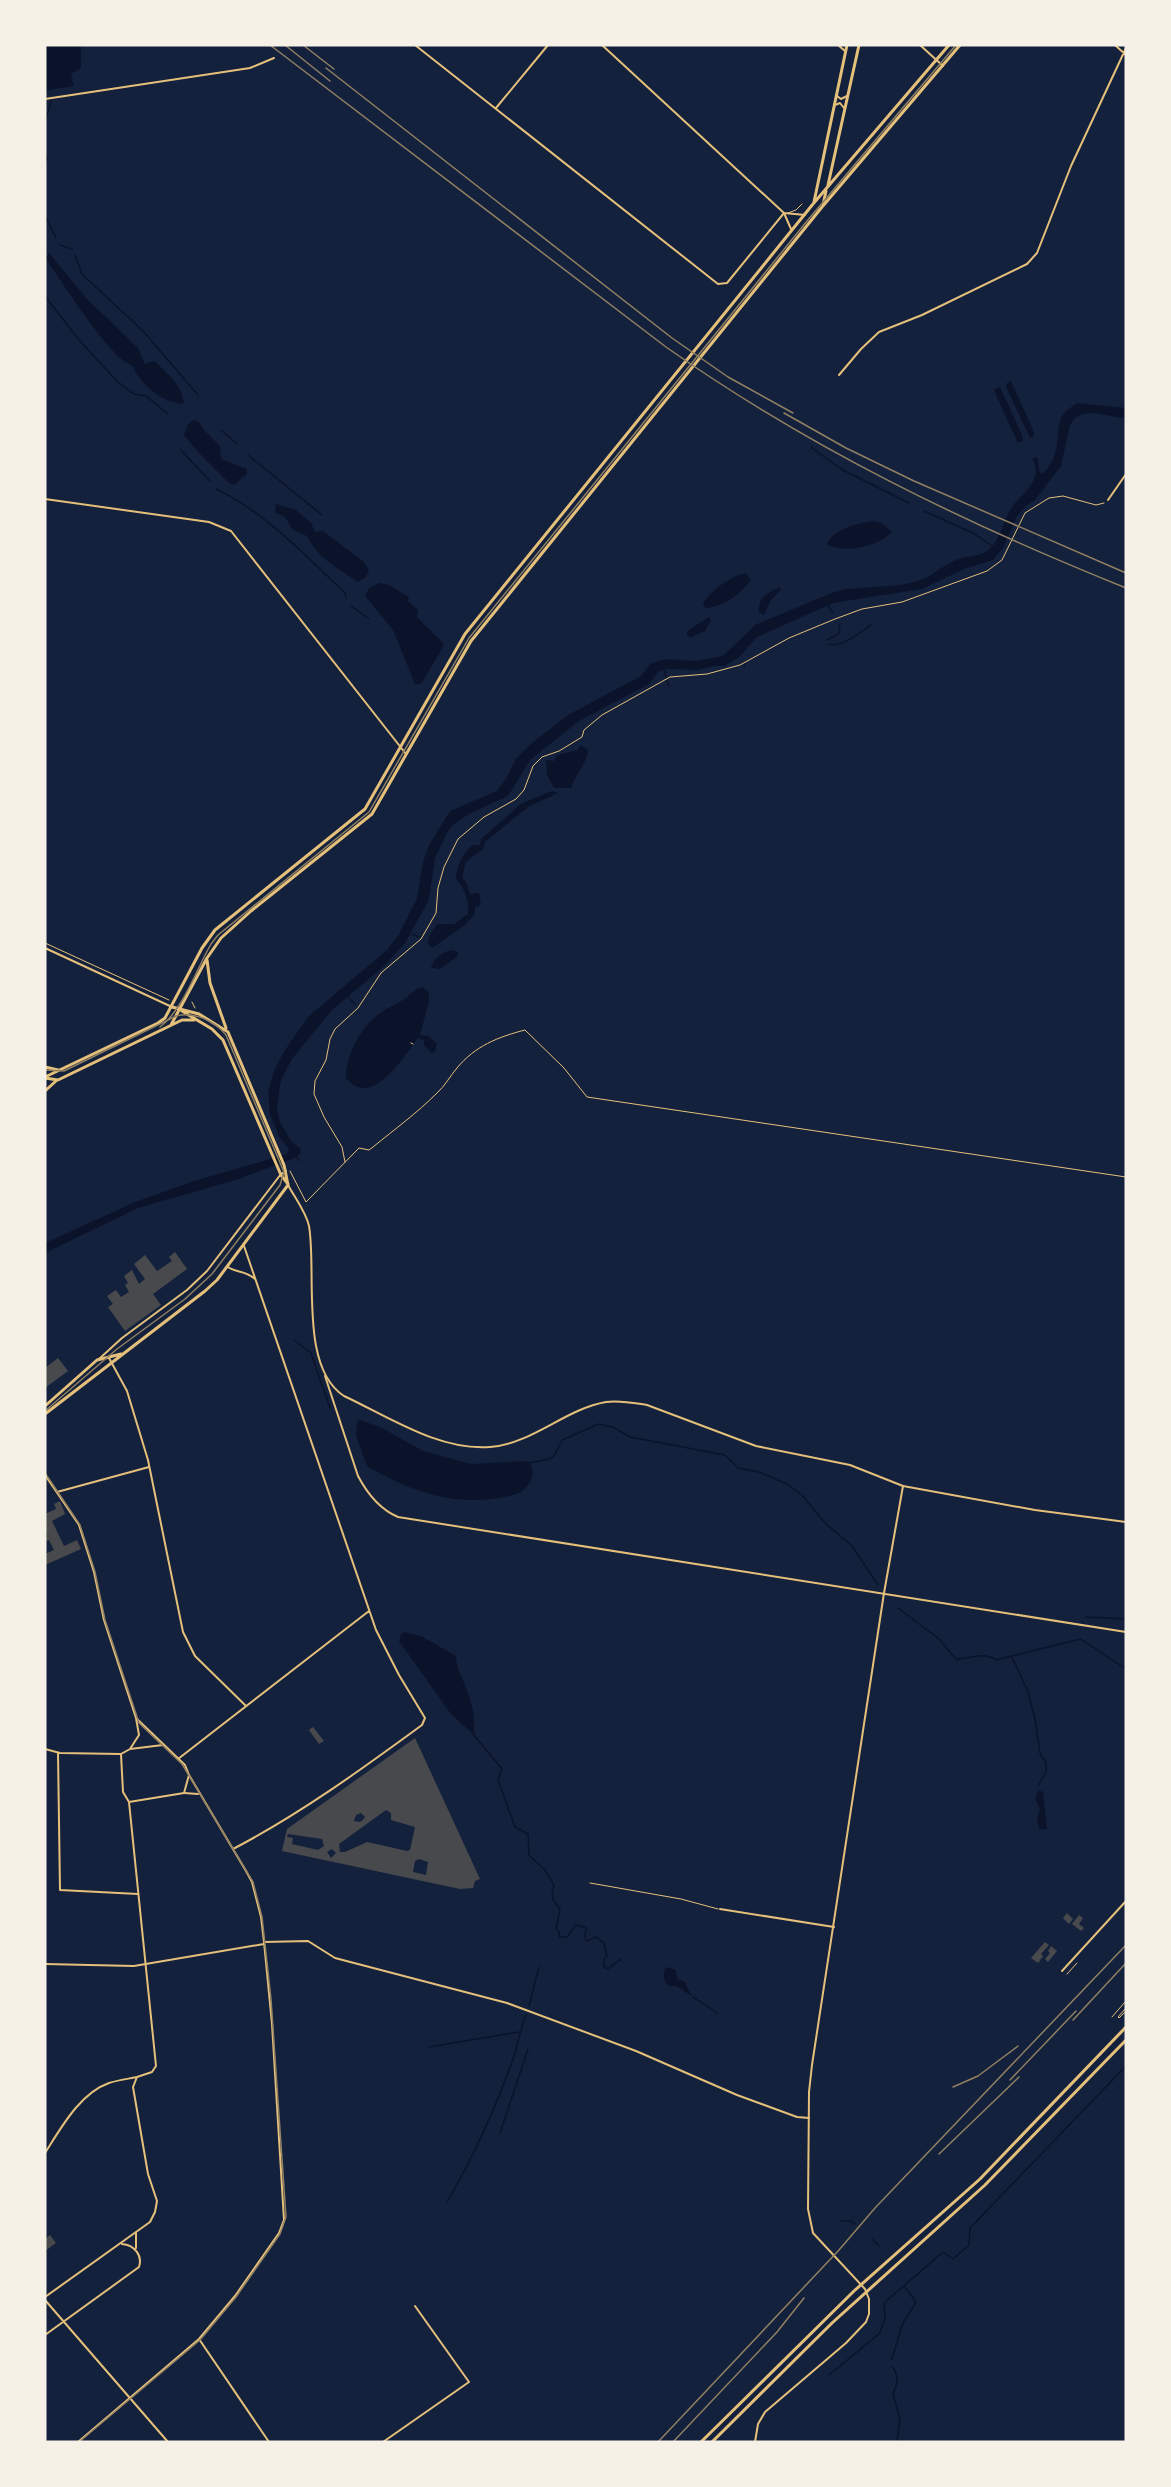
<svg xmlns="http://www.w3.org/2000/svg" width="1171" height="2487" font-family="'Roboto Condensed',sans-serif">
<style>
.water{fill:#0b132b}
.pier{fill:#14213d}
.lines{fill:none;stroke-linecap:round;stroke-linejoin:round}
.stream{stroke:#0b132b;stroke-width:1.5}
.building{fill:#48494c;fill-rule:evenodd}
.path{stroke:#e5c07b;stroke-width:1}
.service{stroke:#e5c07b;stroke-width:1}
.minor{stroke:#e5c07b;stroke-width:2}
.tertiary{stroke:#e5c07b;stroke-width:2}
.secondary{stroke:#e5c07b;stroke-width:3}
.primary{stroke:#e5c07b;stroke-width:3}
.tram{stroke:#918062;stroke-width:1.5}
.rail{stroke:#918062;stroke-width:1.5}
</style>
<rect width="100%" height="100%" fill="#14213d"/>
<path class="water" d="M45 45H81V68L75 86 54 89 45 92Z
M49 253 87 299 138 348 145 364 154 361C167 373 180 383 184 401L182 404C160 401 141 385 132 365 112 361 64 285 50 265L45 258Z
M1011 381 1034 432V436L1030 438 1006 387 1007 383Z
M1000 387 1023 437V441L1018 443 995 393V389Z
M1077 403 1126 408V418C1106 418 1083 403 1070 425L1061 466 1035 500 1026 506 1017 516 1003 548 993 560 964 569 922 589 833 603 757 637 739 657 725 666H713L699 670 665 669 659 671 649 684 579 721 530 760 508 796 469 814 454 824 448 831 435 858 429 900 405 943 383 967 332 1010 292 1059 283 1076 280 1085 277 1109 280 1122 291 1141 300 1148 301 1152 297 1157 236 1180 138 1208 45 1253V1243L135 1202 191 1182 287 1154 289 1149 280 1138 270 1115 268 1092 274 1071 283 1053 308 1017 388 949 399 934 417 898 423 862 429 845 450 811 497 791 507 777 516 759 532 743 568 715 641 676 650 664 665 659 695 661 723 656 755 625 834 592C862 584 893 590 920 580 933 576 943 565 956 560 965 556 978 557 987 551 1003 540 1003 514 1017 501 1029 489 1043 475 1032 459L1036 457 1038 458 1039 471 1042 474C1066 453 1051 428 1065 412 1068 409 1073 406 1077 403Z
M194 420 199 422 203 429 220 446 221 459 247 469V474L234 485 229 483 198 452 184 435 188 424Z
M276 504 296 510 311 523 315 532 323 531 364 562 369 570 365 578 358 582 353 579C336 567 316 556 307 536L293 530 285 517 275 512Z
M873 521 882 523 892 532C879 546 843 555 827 544 833 529 858 523 873 521Z
M746 573 751 580C741 594 722 608 705 608L703 603C712 590 730 576 746 573Z
M380 583 389 585 409 597 408 601 418 610 417 617 443 643V647L421 684H415L393 630 365 596 369 588Z
M780 587 781 590 771 600 764 615 759 613C757 597 767 593 780 587Z
M709 617 711 620 705 631 690 638 687 635V631Z
M581 745 588 750C586 766 576 773 571 788H554L547 775 546 760 554 761 557 755 577 750Z
M552 791 558 793 528 807 485 842 484 848 466 862 462 877 467 884 470 894 479 893 481 905 475 907V914L465 925 432 948 428 944 429 937 437 924H454L468 914C469 900 465 889 456 879 456 866 463 854 472 845H480L481 839 522 803Z
M453 950 458 952V956L440 969 431 968C433 958 443 951 453 950Z
M423 987 429 992V1001L420 1035 429 1036 437 1044 435 1052 431 1053 424 1045V1040L418 1038C403 1058 371 1110 346 1078 345 1058 360 1029 376 1016 384 1009 395 1005 404 999 411 995 415 988 423 987Z
M360 1420 382 1428 423 1451 471 1464 528 1461C535 1470 534 1477 527 1486 520 1495 510 1496 499 1498 450 1506 408 1490 367 1466L356 1436 357 1421Z
M405 1632 421 1636 456 1656C456 1668 462 1676 466 1688 473 1703 475 1719 474 1735L451 1714 399 1641 401 1634Z
M1039 1790 1043 1792 1047 1828 1043 1830 1039 1828 1037 1818 1040 1809 1035 1798Z
M666 1967 676 1970 677 1979 684 1981 692 1996 676 1986H669C663 1981 662 1975 666 1967Z"/>
<path class="pier" d="M84 66 79 85 75 89 45 94V92L54 89 74 87 71 74Z"/>
<g class="lines">
<path class="stream" d="M45 123 51 101
M45 148 47 159 45 165
M45 215 56 238
M60 245 72 249
M75 255 82 274 143 331 198 395
M45 296 79 340 118 382 134 394 146 396 168 414
M221 430 237 444
M812 446V448L841 469 909 503
M181 450 210 481
M248 455 322 515
M216 489C265 512 306 556 345 593L346 598
M924 511 973 533 992 546
M827 604 833 613
M351 606 369 619
M827 640 838 634 840 629 839 624
M829 644C843 648 860 632 871 625
M744 667 745 664
M664 669 666 677
M667 681 669 686
M412 934 419 937
M347 996 355 1004
M297 1157 299 1161
M294 1340 311 1353 330 1408
M529 1463 549 1459 554 1456 562 1440 599 1424 613 1427 630 1437 725 1455 738 1468 759 1472 787 1484 802 1495 825 1523 852 1546 878 1585
M898 1608 939 1639 956 1659C971 1659 983 1651 996 1660L1081 1639 1126 1669
M1086 1617 1126 1619
M1012 1657 1028 1692 1035 1719 1040 1753 1046 1763V1772L1038 1786
M473 1734 502 1769 498 1780 515 1827 528 1834 529 1855 544 1869 554 1885C551 1896 551 1899 560 1909L556 1929 559 1931V1937H567L575 1926 578 1925 586 1928 585 1937 587 1941 596 1937 604 1943 607 1957 604 1959V1967L608 1969 621 1959
M693 1997 717 2013
M529 2006 539 1967
M429 2047 519 2032
M500 2133 528 2049
M447 2202C474 2156 495 2109 513 2059 518 2044 520 2030 526 2015
M841 2221H851L855 2224
M872 2239 879 2246
M892 2359 902 2325 916 2302 905 2287
M892 2366C899 2376 898 2383 893 2394L900 2419 897 2442
M829 2375 880 2333 885 2318 884 2303 943 2252 953 2259 969 2245 970 2228 1126 2066"/>
</g>
<path class="building" d="M175 1252 187 1269 153 1294 161 1305 125 1331 108 1307 113 1304 107 1296 116 1290 121 1297 129 1292 125 1285 128 1283 124 1276 132 1270 139 1284 145 1279 134 1264 145 1255 157 1271 172 1261 169 1257Z
M58 1358 68 1371 45 1388V1368Z
M60 1501 65 1514 52 1521 64 1546 77 1540 81 1549 45 1565V1554L54 1550 49 1540 47 1541 45 1538 47 1536 45 1531V1514L56 1509 54 1504Z
M313 1727 324 1741 319 1744 309 1730Z
M415 1738 480 1879 475 1881 473 1888 460 1889 282 1851 287 1829ZM386 1810 391 1813V1820L415 1827 410 1850 407 1851 367 1842 345 1852H340L339 1844ZM361 1813 365 1817 363 1820 360 1822 354 1821 356 1815ZM288 1834 322 1839 324 1846 318 1850 292 1844 293 1838 287 1837ZM332 1849 336 1853 331 1858 327 1852ZM419 1859 428 1862 426 1875 413 1872 415 1861Z
M1067 1913 1073 1919 1069 1924 1063 1918Z
M1079 1915 1083 1918 1079 1924 1084 1928 1081 1931 1072 1924Z
M1045 1942 1049 1945 1041 1954 1043 1956 1038 1963 1031 1958Z
M1051 1946 1057 1951 1048 1962 1045 1959 1050 1953 1048 1951Z
M50 2235 56 2243 45 2251V2239Z"/>
<g class="lines">
<path class="path" d="M45 943 169 1000
M192 1002 195 1008
M411 1043 413 1044
M345 1162 342 1147 324 1117 314 1094 315 1081 326 1060 330 1039 335 1029 358 1008 381 973 421 939 436 913 438 888 444 867 458 839 484 817 516 799 524 790 533 766 542 757 559 751 582 737 584 730 602 715 670 677 707 674 740 665 789 638 835 619 862 609 902 602 987 571 1002 560 1025 513 1049 498 1063 496 1096 505 1104 503
M290 1171 306 1202 359 1148 369 1150 373 1147C395 1129 417 1113 437 1093 445 1086 450 1076 457 1068 475 1046 498 1037 525 1030L564 1068 587 1097 1126 1177
M1067 1974 1077 1963
M1126 2008 1118 2017 1119 2018 1126 2011
M1112 2017 1125 2002 1126 2004"/>
<path class="service" d="M788 213 796 210 802 204
M590 1883 681 1899 718 1909"/>
<path class="minor" d="M415 45 718 284 727 283 784 213
M838 45 845 51
M920 45 943 66
M1115 45 1126 55
M837 96 841 99 847 96
M45 99 250 68 274 58
M835 105 840 103 844 108
M496 108 548 45
M839 375 861 349 879 332 922 315 1027 264 1037 253 1071 166 1126 48
M1108 500 1126 474
M228 1267C236 1273 245 1270 255 1279
M109 1358 127 1391 148 1460 183 1632 195 1656 246 1706
M99 1359 122 1338 187 1290 207 1271 281 1174 286 1171
M325 1376 358 1476C367 1493 379 1509 398 1517L1126 1632
M903 1486 1035 1510 1126 1522
M57 1492 149 1467
M58 1753 60 1890 138 1894
M178 1759 369 1611
M184 1793 198 1794
M233 1849C300 1814 362 1769 422 1725L425 1718 399 1675 376 1630 244 1246
M720 1909 834 1927
M264 1942 308 1941 335 1958 507 2003 636 2051 737 2095 797 2117 809 2118
M45 1964 134 1966 264 1944
M1062 1971 1126 1901
M199 2339 269 2442
M78 2442 199 2339 235 2296 279 2233 284 2220 272 2024 264 1942 261 1917 252 1882 246 1871 189 1775
M383 2442 469 2382 415 2306"/>
<path class="tertiary" d="M602 45 784 213 791 229
M784 213 805 215
M45 499 209 522 231 531 406 754
M45 948 172 1007
M288 1185C295 1198 306 1212 309 1226 317 1272 299 1367 344 1396 389 1417 439 1451 490 1447 532 1444 565 1409 606 1402 620 1400 634 1403 647 1405L756 1446 850 1465 903 1486 884 1593 812 2065 809 2092 808 2209 813 2233 865 2289 869 2299V2314L866 2322 846 2343 765 2412 758 2424 755 2442
M45 1475 79 1525 94 1572 104 1620 136 1718 139 1735 130 1749 121 1754 123 1792 129 1802 184 1793 189 1775 185 1765 136 1718
M45 1749 60 1753 121 1754
M130 1749 163 1745
M45 2153C61 2128 80 2093 109 2083 118 2080 128 2079 137 2077
M136 2248V2233
M45 2297 150 2222 155 2212 157 2201 148 2174 133 2087 137 2077 152 2072 156 2066 129 1802
M45 2300 168 2442
M45 2335 139 2267C143 2255 134 2245 122 2244"/>
<path class="secondary" d="M828 185 859 45
M814 202 847 45
M823 205 826 191
M207 960 210 983 226 1028
M172 1007 199 1014 228 1032 284 1165 288 1185
M182 1011 212 1029 223 1040 281 1175 288 1184
M171 1025 207 958 221 938 251 911 372 814 471 641 822 207 960 45
M45 1067 58 1070
M45 1077 158 1023 165 1018 202 948 215 930 365 809 465 634 813 204 949 45
M45 1078 58 1080 182 1020H194
M45 1091 57 1080
M45 1406 97 1360 121 1354
M45 1414 205 1291 217 1280 288 1185"/>
<path class="primary" d="M701 2442 854 2291 980 2179 1126 2027
M712 2442 832 2323 985 2185 1126 2040"/>
<path class="tram" d="M160 1027C183 1010 196 970 211 944L218 935 369 812 469 638 807 221 956 45
M45 1070 64 1071 176 1016C194 1011 215 1021 226 1035L284 1172 280 1185 212 1274 185 1299 117 1349 45 1411
M45 1473 80 1525 95 1572 105 1620 139 1723 182 1764 253 1882 262 1917 271 1999 286 2217 280 2234 236 2297 200 2340 79 2442"/>
<path class="rail" d="M270 45 666 347C808 447 964 523 1126 588
M285 45 330 81
M303 45 334 69
M326 68 672 338 728 377 793 413
M784 413 846 448 914 481 1126 573
M1073 2020 1126 1963
M1010 2080 1076 2011
M953 2087 978 2076 1018 2046
M939 2154 1019 2077
M658 2442 839 2250 875 2208 1126 1945
M673 2442 777 2332 804 2298"/>
</g>
<rect width="1171" height="2487" fill="none" stroke="#f6f1e7" stroke-width="93"/>
</svg>
